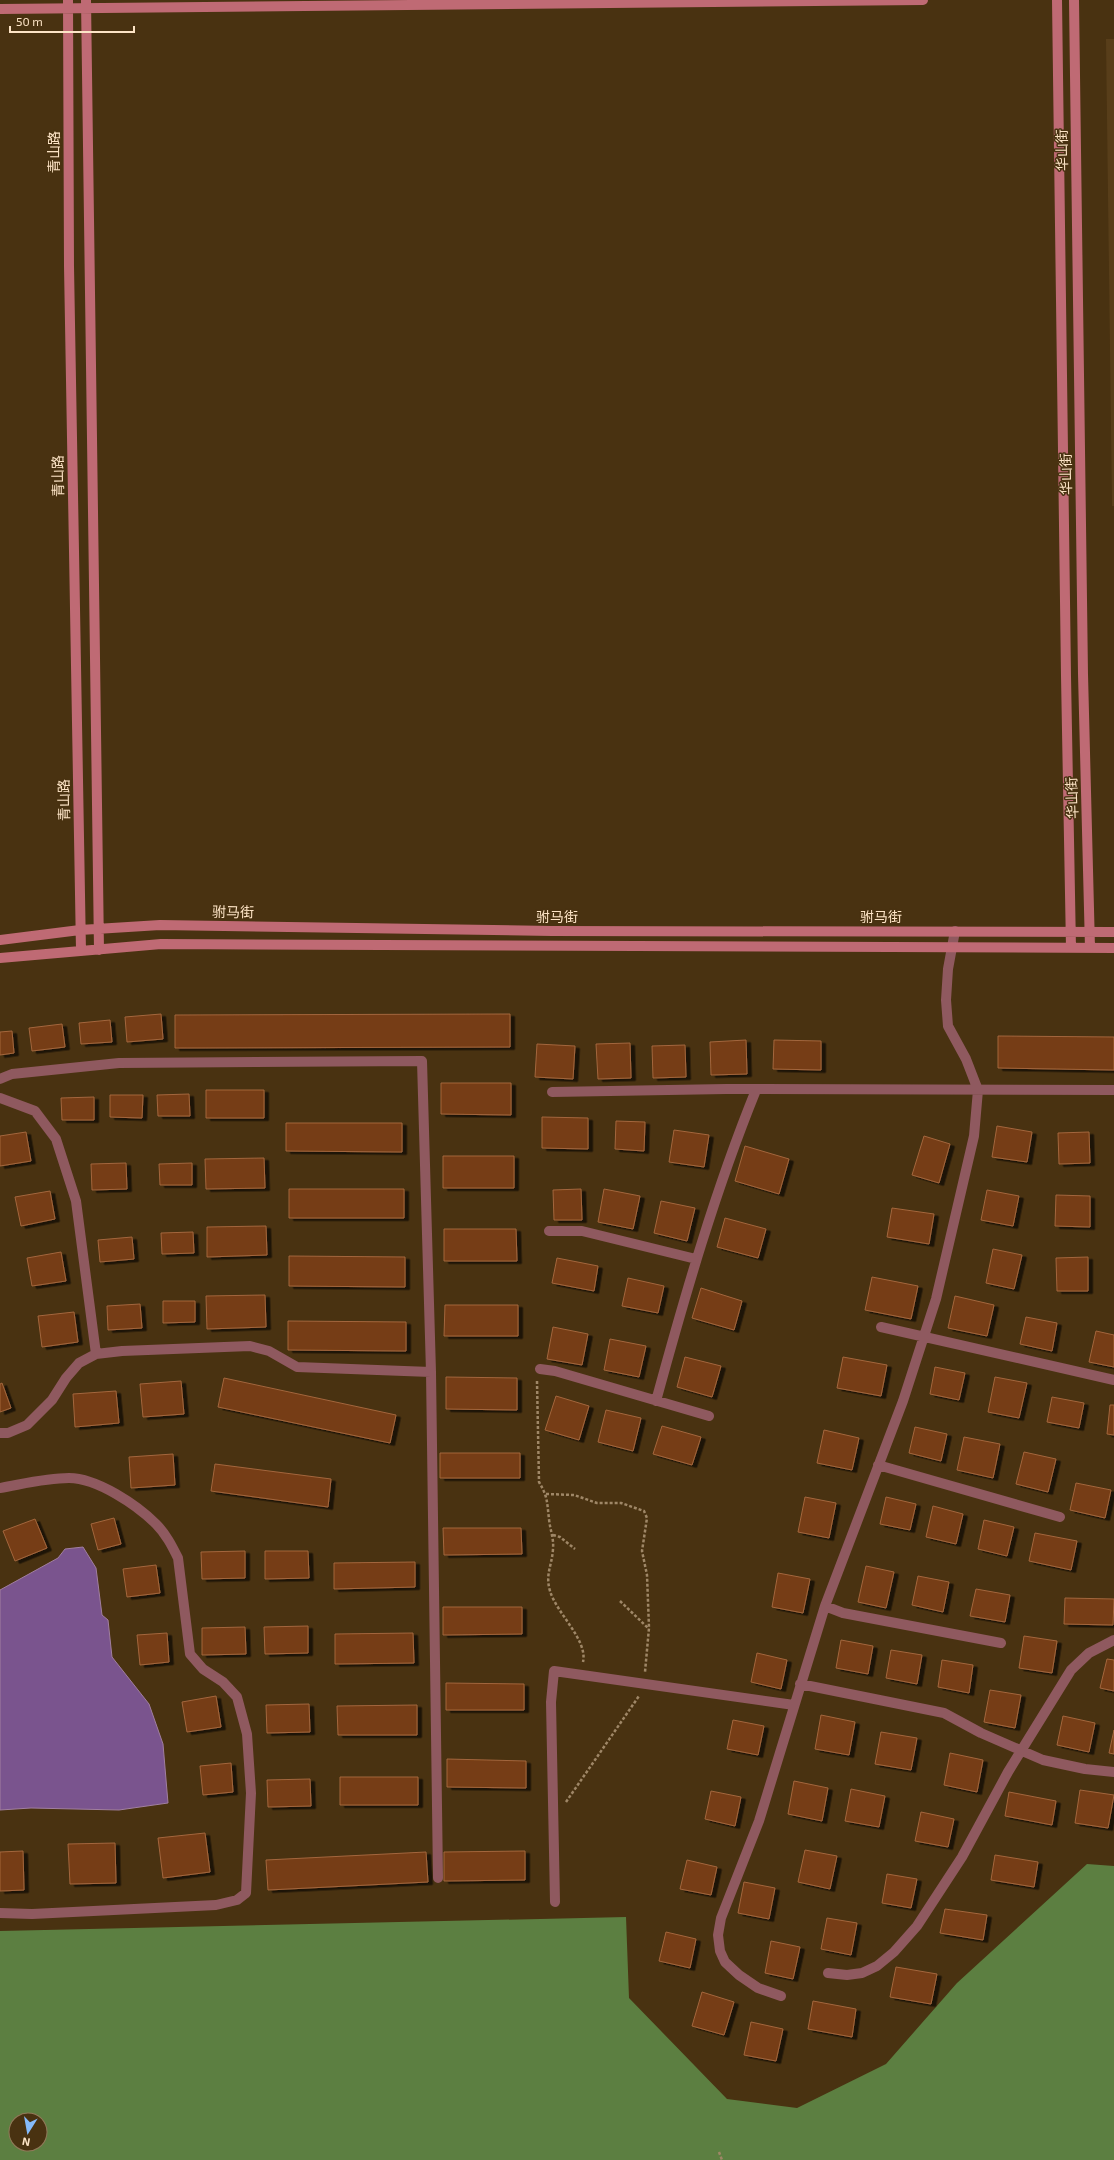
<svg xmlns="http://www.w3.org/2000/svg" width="1114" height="2160" font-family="'Exo 2','Noto Sans SC',sans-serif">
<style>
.built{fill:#583e1a}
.forest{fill:#5c7f41;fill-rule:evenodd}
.water{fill:#7a548e;stroke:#a17f9f}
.building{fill:#763d13;stroke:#a3663e;filter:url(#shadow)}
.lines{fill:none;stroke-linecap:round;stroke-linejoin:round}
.path{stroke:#9f8767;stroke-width:2.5;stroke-dasharray:3 2;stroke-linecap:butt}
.lane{stroke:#8f595f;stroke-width:10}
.secondary{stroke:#bf6a74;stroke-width:10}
.labels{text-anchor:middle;stroke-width:3;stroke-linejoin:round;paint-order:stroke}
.street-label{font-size:14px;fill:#fde4c6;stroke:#493211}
</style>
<defs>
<filter id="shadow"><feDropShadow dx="4.5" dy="2.5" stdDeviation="0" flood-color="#0009"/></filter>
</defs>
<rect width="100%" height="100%" fill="#493211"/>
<path class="built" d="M1106 39H1114V506H1112Z"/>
<path class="forest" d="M1087 1864 1114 1866V2160H0V1931L626 1917 629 1998 727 2099 797 2108 886 2064 957 1983ZM16 2120H40V2144H16Z"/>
<path class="water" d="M83 1547 96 1568 102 1615 108 1620 112 1657 149 1704 163 1744 168 1803 119 1810 31 1808 0 1810V1590L58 1558 65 1549Z"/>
<path class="building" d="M161 1014 163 1039 127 1042 125 1017Z
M510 1014V1047L175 1048V1015Z
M110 1020 112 1042 81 1044 79 1023Z
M62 1024 65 1047 32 1051 29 1028Z
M12 1031 14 1053 0 1055V1032Z
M998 1036 1114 1037V1070L998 1068Z
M746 1040 747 1074 711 1075 710 1042Z
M774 1040 821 1041V1070L773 1069Z
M630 1043 631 1078 598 1079 596 1044Z
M537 1044 575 1046 573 1079 535 1077Z
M685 1045 686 1077 653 1078 652 1046Z
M441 1083H511V1115L441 1114Z
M206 1090H264V1118H206Z
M189 1094 190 1116H158L157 1095Z
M110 1095H143L142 1118 110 1117Z
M94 1097V1120H62L61 1098Z
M542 1117 588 1118V1149L542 1148Z
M616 1121 645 1122 644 1151 615 1149Z
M286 1123H402V1152L286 1151Z
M997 1126 1032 1132 1027 1162 992 1157Z
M674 1130 709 1135 704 1167 669 1162Z
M26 1132 31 1161 0 1166V1136Z
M1089 1132 1090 1163 1059 1164 1058 1133Z
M924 1136 950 1144 939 1183 912 1175Z
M745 1146 789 1159 779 1194 735 1181Z
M443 1156H514V1188H443Z
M264 1158 265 1188 206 1189 205 1159Z
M126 1163 127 1189 92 1190 91 1164Z
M192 1163V1185H160L159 1164Z
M289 1189H404V1218H289Z
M581 1189 582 1220H554L553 1190Z
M604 1189 640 1196 633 1229 598 1222Z
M987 1190 1019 1196 1013 1226 981 1220Z
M50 1191 55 1219 21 1226 15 1197Z
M1056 1195 1090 1196V1227L1055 1226Z
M661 1201 695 1208 687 1241 654 1233Z
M892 1208 934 1214 929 1244 887 1237Z
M725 1218 766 1229 758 1258 717 1247Z
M266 1226 267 1255 207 1257V1227Z
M444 1229H516L517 1261H444Z
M193 1232 194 1253 162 1254 161 1233Z
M132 1237 134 1259 100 1262 98 1240Z
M993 1249 1022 1255 1014 1289 986 1283Z
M61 1252 66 1281 32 1286 27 1258Z
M289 1256 405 1257V1287L289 1286Z
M1088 1257V1291H1057L1056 1258Z
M557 1258 598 1266 594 1291 552 1283Z
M872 1277 918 1286 911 1319 865 1310Z
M628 1278 664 1286 658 1313 622 1306Z
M701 1288 742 1301 734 1330 692 1318Z
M265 1295 266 1327 207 1329 206 1296Z
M955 1296 994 1305 987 1336 948 1328Z
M163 1301H195V1322L163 1323Z
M140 1304 142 1328 108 1330 107 1306Z
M445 1305H518V1336H444Z
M74 1312 78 1342 42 1347 38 1316Z
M1026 1317 1057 1323 1052 1351 1020 1344Z
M288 1321 406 1322V1351L288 1350Z
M553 1327 588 1334 582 1365 547 1359Z
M1096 1331 1114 1335V1367L1089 1362Z
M610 1339 646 1346 639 1377 604 1370Z
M685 1357 721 1366 712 1397 677 1387Z
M843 1357 887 1365 881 1396 837 1388Z
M935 1367 965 1373 959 1400 930 1394Z
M446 1377 517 1378V1410L446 1409Z
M995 1377 1027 1383 1019 1418 988 1412Z
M224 1378 396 1415 390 1443 218 1407Z
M181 1381 184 1414 143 1417 140 1384Z
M2 1383 11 1408 0 1412V1384Z
M116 1391 119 1423 75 1427 73 1394Z
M556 1396 589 1406 579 1440 545 1430Z
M1052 1397 1084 1403 1079 1428 1047 1422Z
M1110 1405H1114V1435L1107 1434Z
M606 1410 641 1418 633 1451 598 1442Z
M662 1426 701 1437 692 1465 653 1454Z
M915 1427 947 1434 941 1461 909 1453Z
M824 1430 859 1438 852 1470 817 1463Z
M964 1437 1000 1444 993 1478 957 1470Z
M1024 1452 1056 1459 1048 1492 1016 1484Z
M440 1453H520V1478H440Z
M173 1454 175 1485 131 1488 129 1457Z
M215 1464 331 1479 328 1507 211 1491Z
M1076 1483 1111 1490 1105 1518 1070 1510Z
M805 1497 836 1503 829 1538 798 1532Z
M886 1497 916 1504 910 1530 880 1524Z
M933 1506 963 1514 956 1544 926 1537Z
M114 1518 121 1544 98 1550 91 1524Z
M35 1519 47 1548 15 1561 3 1531Z
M984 1520 1014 1527 1007 1556 978 1549Z
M443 1528H521L522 1554 444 1555Z
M1035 1533 1077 1541 1071 1570 1029 1561Z
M245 1551V1578L202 1579 201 1552Z
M265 1551H308L309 1578 265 1579Z
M415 1562V1587L334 1589V1563Z
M156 1565 160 1593 127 1597 123 1569Z
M866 1566 894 1572 886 1608 858 1602Z
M778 1573 810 1579 803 1613 772 1607Z
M918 1576 949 1582 943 1612 912 1605Z
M976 1589 1010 1595 1005 1622 970 1616Z
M1065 1598 1114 1599 1113 1625 1064 1624Z
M443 1607H522V1634L443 1635Z
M308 1626V1653L265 1654 264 1627Z
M245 1627 246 1654 202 1655V1628Z
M167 1633 169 1662 140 1665 137 1635Z
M413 1633 414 1663 335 1664V1634Z
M1024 1636 1057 1641 1052 1673 1019 1668Z
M841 1640 873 1646 868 1674 836 1668Z
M891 1650 922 1655 917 1684 886 1678Z
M757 1653 787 1660 781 1689 751 1682Z
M1107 1659 1114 1660V1691L1100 1688Z
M942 1660 973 1665 969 1693 938 1687Z
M446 1683 524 1684V1710H446Z
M990 1690 1021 1695 1015 1728 984 1722Z
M216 1696 221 1727 187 1732 182 1702Z
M309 1704 310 1732 267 1733 266 1705Z
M417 1705V1735H338L337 1706Z
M821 1715 855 1722 849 1755 815 1749Z
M1063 1716 1095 1723 1089 1752 1057 1745Z
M733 1720 764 1726 758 1755 727 1749Z
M1114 1730V1754L1109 1753Z
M881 1732 917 1738 911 1770 875 1764Z
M950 1753 983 1760 977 1792 944 1785Z
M447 1759 526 1761V1788L447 1787Z
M231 1763 233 1792 203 1795 200 1766Z
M340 1777H418V1805H340Z
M310 1779 311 1806 268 1807 267 1780Z
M794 1781 828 1788 822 1821 788 1814Z
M851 1789 885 1796 879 1827 845 1821Z
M1080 1790 1114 1795 1108 1828 1075 1823Z
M711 1791 741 1797 735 1826 705 1819Z
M1009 1792 1056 1801 1052 1825 1005 1816Z
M921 1812 954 1819 948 1847 915 1841Z
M205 1833 210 1872 163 1878 158 1838Z
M115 1843 116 1883 70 1884 68 1844Z
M805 1850 837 1856 830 1889 798 1882Z
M23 1851 24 1890 0 1891V1852Z
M525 1851V1880L444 1881V1852Z
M426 1852 428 1882 268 1890 266 1860Z
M995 1855 1038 1862 1034 1887 991 1880Z
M687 1860 717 1867 711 1895 680 1889Z
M887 1874 917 1879 911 1908 882 1903Z
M744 1882 775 1888 769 1919 738 1913Z
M945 1909 987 1915 983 1940 940 1933Z
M827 1918 857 1923 851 1955 821 1949Z
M666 1932 696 1939 690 1968 659 1961Z
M771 1941 800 1947 793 1979 765 1973Z
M896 1967 937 1974 931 2004 890 1997Z
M702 1992 734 2002 724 2035 692 2026Z
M813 2001 856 2009 852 2037 808 2029Z
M751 2022 783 2029 776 2061 744 2055Z"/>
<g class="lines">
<path class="path" d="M537 1381 539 1482C548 1497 547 1503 549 1519 550 1530 554 1538 553 1549 552 1566 545 1574 550 1591 557 1614 588 1640 583 1662
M546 1494 574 1495 597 1503H621L644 1511 647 1518 642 1551 647 1575 649 1628 645 1672
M553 1535 560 1537 575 1549
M620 1601 648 1628
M566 1802 639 1696
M719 2152 722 2160"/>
<path class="lane" d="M0 1079 12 1074 119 1063 422 1061 431 1372 438 1878
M552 1092 726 1089 1114 1090
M0 1098 35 1111 56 1139 76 1201 96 1354
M549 1231H582L696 1259
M881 1327 1114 1380
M540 1369 555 1371 709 1416
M656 1401C685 1295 715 1191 756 1090
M0 1433H8L27 1425 52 1400 66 1378 79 1363 96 1354 122 1351 250 1346 269 1351 297 1367 431 1372
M878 1465 1060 1517
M0 1488C23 1484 46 1478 69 1478 97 1478 137 1505 156 1524 166 1534 172 1546 178 1558L190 1654 203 1669 223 1682 237 1697 247 1734 251 1793 246 1893 237 1900 216 1905 32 1914 0 1913
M825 1606 843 1613 1001 1643
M800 1684 944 1713 981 1733 1043 1760 1085 1769 1114 1772
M555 1902 551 1702 554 1671 794 1705
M828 1973 847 1975 862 1973 877 1966 894 1952 917 1926 962 1857 1008 1772 1071 1670 1089 1653 1114 1640
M781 1996 758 1988 739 1975 725 1962 720 1951 718 1935 721 1918 759 1821 825 1606 903 1401 936 1299 974 1136 978 1090 966 1059 948 1026 946 1000 948 969 955 931"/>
<path class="secondary" d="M68 0 69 266 81 951
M86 0 99 950
M1057 0 1066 676 1071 948
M1074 0 1083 674 1090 948
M0 9 923 0
M0 940 80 930 160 925 552 931 1114 932
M0 958 161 944 1114 948"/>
</g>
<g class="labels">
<g class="street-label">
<text transform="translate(1062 150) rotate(-91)" y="5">华山街</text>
<text transform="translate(54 152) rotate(-90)" y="5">青山路</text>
<text transform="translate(1066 474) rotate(-91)" y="5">华山街</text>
<text transform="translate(58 476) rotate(-91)" y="5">青山路</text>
<text transform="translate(1072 798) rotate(-92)" y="5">华山街</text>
<text transform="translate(64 800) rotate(-91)" y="5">青山路</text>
<text transform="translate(233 912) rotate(1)" y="5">驸马街</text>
<text x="557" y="922">驸马街</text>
<text x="881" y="922">驸马街</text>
</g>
</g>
<g transform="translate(28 2132) rotate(191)"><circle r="19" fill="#493211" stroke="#917959"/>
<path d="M0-3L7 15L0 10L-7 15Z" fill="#85bbfb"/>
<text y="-6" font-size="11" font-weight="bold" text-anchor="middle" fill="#fde4c6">N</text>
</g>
<path d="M10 26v6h124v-6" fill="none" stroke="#fde4c6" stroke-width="2"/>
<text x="16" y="26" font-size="12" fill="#fde4c6" stroke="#493211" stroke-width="3" paint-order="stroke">50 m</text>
</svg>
